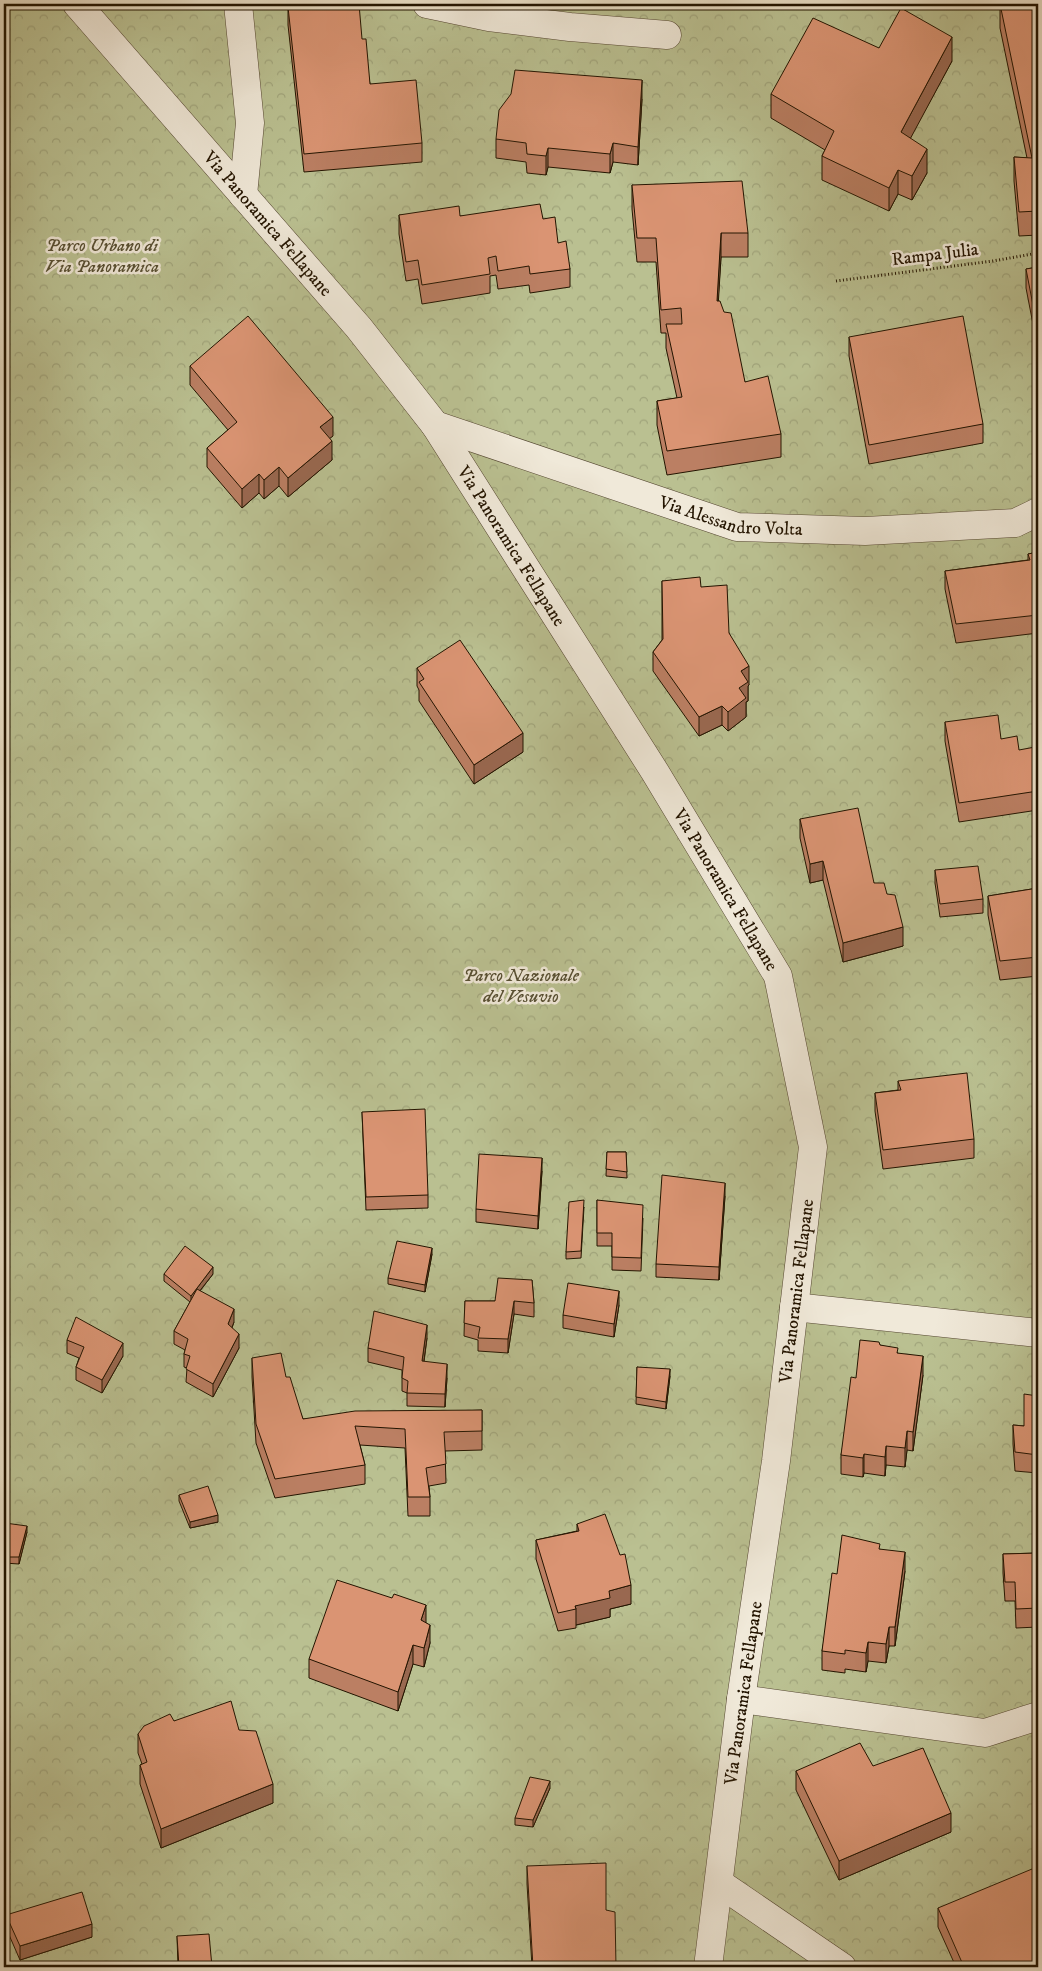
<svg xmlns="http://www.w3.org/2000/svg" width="1042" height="1971" font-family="'IM FELL DW Pica',serif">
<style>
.park{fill:url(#park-crowns);stroke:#6e6a48}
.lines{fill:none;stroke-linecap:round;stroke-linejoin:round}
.minor-casing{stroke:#544631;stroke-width:29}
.path{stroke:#231400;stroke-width:3;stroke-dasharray:1 2.5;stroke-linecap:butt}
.minor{stroke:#f0e9d9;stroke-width:28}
.wall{fill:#bb7f63;stroke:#231400}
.shaded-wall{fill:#996850;stroke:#231400}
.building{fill:#da9473;stroke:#231400}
.labels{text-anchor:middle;stroke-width:5;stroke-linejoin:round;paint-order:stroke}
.street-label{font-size:18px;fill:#231400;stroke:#f0e9d9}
.park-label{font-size:18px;font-style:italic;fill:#585033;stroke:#f0e9d9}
</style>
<defs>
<pattern id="park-crowns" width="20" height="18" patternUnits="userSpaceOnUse" patternTransform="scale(1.25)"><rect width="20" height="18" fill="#bac091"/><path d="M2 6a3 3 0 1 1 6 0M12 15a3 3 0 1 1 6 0" fill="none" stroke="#a0a47b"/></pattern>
</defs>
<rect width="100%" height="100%" fill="#e8ddc4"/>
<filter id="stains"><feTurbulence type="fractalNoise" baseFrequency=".004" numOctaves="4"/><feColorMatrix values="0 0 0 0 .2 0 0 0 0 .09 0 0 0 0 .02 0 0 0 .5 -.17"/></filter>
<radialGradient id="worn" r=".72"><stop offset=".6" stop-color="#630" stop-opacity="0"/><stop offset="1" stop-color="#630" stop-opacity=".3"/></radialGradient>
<path class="park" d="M4 4H1038V1967H4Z"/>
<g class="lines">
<g class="minor-casing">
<g id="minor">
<path id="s1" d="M77 4 359 328 435 425 655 772 778 976 813 1147 776 1461 741 1699 708 1967"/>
<path d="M238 4 250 123 243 195"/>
<path d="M427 4 489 17 570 27 667 35"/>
<path id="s2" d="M435 425 737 527 865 531 1015 523 1038 512"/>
<path d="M794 1307 1038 1333"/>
<path d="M741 1699 985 1733 1038 1716"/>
<path d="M719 1883 842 1967"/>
</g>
</g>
<path class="path" d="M836 281 993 261 1038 253"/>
<use href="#minor" class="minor"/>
</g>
<path class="wall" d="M1000 4H1038V235L1019 236 1014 181V157L1027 158 1000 28Z
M288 7 362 39 370 84 422 143V162L304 172 288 25Z
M879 48 952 61 910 138 927 173 912 200 898 194 889 211 822 180V156L825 150 771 118V94Z
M642 99 638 165 613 162 610 173 548 167 546 175 527 173 526 162 496 158V139Z
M632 185 748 233V257H721L718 301 745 382 781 434V457L667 475 657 425V401L677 398 666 348V333H661L656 262H637L632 209Z
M399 215 460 216 543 219 558 243 570 269V287L530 293 529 285 498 289 496 275 490 276V293L422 304 418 279 406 281 399 234Z
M1038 267V350L1026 288V269Z
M849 337 983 424V443L869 464 849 356Z
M190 366 333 436 329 438 332 460 288 497 279 486 264 499 259 493 242 508 207 467V448L228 430 190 385Z
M1038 552V633L956 643 945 589V571L1028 560V554Z
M662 581 701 587 729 633 749 685 748 686V701L746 702V717L728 731 722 725 699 736 653 671V652L662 640Z
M417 668 523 752 474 784 419 701V690L417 686Z
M945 722 1001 739 1019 750 1038 773V810L959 822 945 741Z
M800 819 887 894 903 946 843 962 823 880 810 883 800 838Z
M935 870 983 899V913L940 917 935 883Z
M1038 888V976L1000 980 988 915V896Z
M898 1081 974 1139V1158L883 1169 875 1111V1093L898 1090Z
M362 1112 428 1195V1208L366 1210Z
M607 1152H626L627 1178 606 1176Z
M542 1171 538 1229 476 1222V1209Z
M725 1196 719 1280 656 1277V1264Z
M597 1200 643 1218 641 1271 612 1270V1246H597Z
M584 1207 581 1258 566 1259V1252Z
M432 1254 425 1292 388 1284V1278Z
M164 1274H213L200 1291 234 1322 232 1328 239 1348 213 1397 186 1382 187 1368 184 1367V1354L185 1350 174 1344V1331L190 1302 164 1281Z
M532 1280 534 1303V1317L514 1314 508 1353 478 1351V1340L464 1336 465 1301H495Z
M619 1305 614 1337 563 1328V1315Z
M427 1338 424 1362 447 1378 445 1407 407 1406V1393L402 1391V1370L368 1362V1348Z
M67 1340 123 1356 102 1393 76 1380V1367L79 1358 67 1353Z
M880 1345 898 1353 923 1375 913 1451 907 1450 905 1467 886 1465 885 1476 864 1473 863 1477 841 1474V1455L856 1378Z
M252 1358 286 1377 303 1419 482 1410V1450L445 1451 446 1483 429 1486 430 1497V1516H408L405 1448 360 1445 365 1465V1484L275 1498 256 1443 252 1377Z
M637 1367 670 1376 666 1409 636 1404Z
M1038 1396V1473L1015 1471 1013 1444V1425L1024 1426Z
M179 1495 218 1522 190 1528 179 1501Z
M577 1524 631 1604 610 1609V1617L576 1625V1628L558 1631 536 1559V1540L577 1531Z
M27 1532 19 1564 4 1563V1535Z
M880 1549 905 1571 895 1646H889L886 1663 868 1661 866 1672 845 1669V1673L822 1670V1651L837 1574Z
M1038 1553V1627L1016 1628 1015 1601H1005L1003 1573V1554Z
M426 1623 430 1643 424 1667 413 1664 398 1711 309 1678V1659Z
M174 1721 239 1730 273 1803 161 1848 140 1784V1765L142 1764 138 1753V1734Z
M873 1766 951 1832 839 1880 796 1790V1771Z
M550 1788 533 1827 515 1825V1818Z
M527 1866 606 1910 616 1967H532L527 1884Z
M938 1908 1038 1967H956L938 1927Z
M6 1915 92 1937 20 1960 6 1928Z
M177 1936 212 1967H178Z"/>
<path class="shaded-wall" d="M155 4H160L155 8Z
M952 37V61L901 156V132Z
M642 80V99L638 165V147Z
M613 143V162L610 173V154Z
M548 148V167L546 175V156Z
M927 149V173L912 200V176Z
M898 170V194L889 211V188Z
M721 233V257L717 325V301Z
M333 417V436L320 446V427Z
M332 441V460L288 497V478Z
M279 467V486L264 499V480Z
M259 474V493L242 508V489Z
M749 666V685L748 686V701L746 702V717L728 731V712L741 671Z
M722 706V725L699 736V717Z
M523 733V752L474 784V765Z
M823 861V880L810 883V864Z
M903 927V946L843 962V943Z
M542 1158V1171L538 1229V1216Z
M725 1183V1196L719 1280V1267Z
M432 1248V1254L425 1292V1285Z
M213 1267V1274L191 1302V1296Z
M619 1291V1305L614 1337V1324Z
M514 1301V1314L508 1353V1339Z
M234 1309V1322L228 1337V1324Z
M427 1325V1338L422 1374V1361Z
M239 1334V1348L213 1397V1384Z
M123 1343V1356L102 1393V1380Z
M923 1356V1375L913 1451V1432Z
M447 1364V1378L445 1407V1394Z
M670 1369V1376L666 1409V1402Z
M907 1431V1450L905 1467V1448Z
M886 1446V1465L885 1476V1457Z
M864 1454V1473L863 1477V1458Z
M218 1515V1522L190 1528V1522Z
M27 1526V1532L19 1564V1557Z
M905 1552V1571L895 1646V1627Z
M631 1585V1604L610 1609V1617L576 1625V1609L575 1606 609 1591Z
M426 1605V1624L421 1620Z
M430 1625V1643L424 1667V1648Z
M889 1627V1646L886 1663V1644Z
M868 1642V1661L866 1672V1653Z
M413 1645V1664L398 1711V1692Z
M550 1781V1788L533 1827V1820Z
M273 1784V1803L161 1848V1829Z
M951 1813V1832L839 1880V1861Z
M92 1924V1937L20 1960V1946Z
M993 1964V1967H984Z"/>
<path class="building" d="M319 4H359L362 39H366L370 84 416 80 422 143 304 154 288 7Z
M1000 4H1038V211L1019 212 1014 157 1032 158Z
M901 8 952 37 901 132 927 149 912 176 898 170 889 188 822 156 834 131 771 94 813 18 879 48Z
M515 70 642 80 638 147 613 143 610 154 548 148 546 156 527 154 526 143 496 139 499 110 511 94Z
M742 181 748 233H721L717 301H720L724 312 731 313 745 382 768 376 781 434 667 451 657 401 682 397 666 324H682L681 308 661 310 656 238H637L632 185Z
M540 204 543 219 555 217 558 243 566 241 570 269 530 274 529 266 498 271 496 256 488 258 490 274 422 285 418 260 406 262 399 215 459 206 460 216Z
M1038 267V331L1026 269Z
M248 316 333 417 320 427 332 441 288 478 279 467 264 480 259 474 242 489 207 448 237 422 190 366Z
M963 316 983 424 869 445 849 337Z
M1038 552V615L956 624 945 571 1030 560 1028 554Z
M700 577 701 587 727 585 729 633 749 666 741 671 748 682 739 688 746 698 728 712 722 706 699 717 653 652 663 639 662 581Z
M460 640 523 733 474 765 419 682 424 679 417 668Z
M998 715 1001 739 1017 736 1019 750 1035 747 1038 773V791L959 803 945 722Z
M858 808 874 883H884L887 894 895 895 903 927 843 943 823 861 810 864 800 819Z
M978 866 983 899 940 904 935 870Z
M1038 888V957L1000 961 988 896Z
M967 1073 974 1139 883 1150 875 1093 901 1090 898 1081Z
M425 1109 428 1195 366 1197 362 1112Z
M607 1152H626L627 1172 606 1169Z
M479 1154 542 1158 538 1216 476 1209Z
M662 1175 725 1183 719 1267 656 1264Z
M584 1200 581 1251 566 1252 569 1202Z
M597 1200 643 1205 641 1258 612 1257V1233H597Z
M397 1241 432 1248 425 1285 388 1278Z
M185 1246 213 1267 191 1296 164 1274Z
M498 1278 532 1280 534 1303 514 1301 508 1339 478 1338 480 1327 464 1323 465 1301H495Z
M568 1283 619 1291 614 1324 563 1315Z
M197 1289 234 1309 228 1324 239 1334 213 1384 186 1369 190 1356 184 1354 188 1339 174 1331Z
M374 1311 427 1325 422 1361 447 1364 445 1394 407 1393 408 1381 402 1378 404 1357 368 1348Z
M76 1317 123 1343 102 1380 76 1367 84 1347 67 1340Z
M860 1340 879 1342 880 1345 898 1348 897 1353 923 1356 913 1432 907 1431 905 1448 886 1446 885 1457 864 1454 863 1458 841 1455 851 1377 856 1378Z
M281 1353 286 1377H290L303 1419 355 1411 482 1410V1431L444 1432 446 1464 426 1468 430 1497H408L405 1429 355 1426 365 1465 275 1479 256 1424 252 1358Z
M637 1367 670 1369 666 1402 636 1397Z
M1024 1394 1038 1396V1455L1015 1452 1013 1425 1024 1426Z
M208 1486 218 1515 190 1522 179 1495Z
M605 1514 620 1555 625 1554 631 1585 609 1591 610 1598 575 1606 576 1609 558 1613 536 1540 579 1531 577 1524Z
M5 1523 27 1526 19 1557H4V1535Z
M842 1535 880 1544 879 1549 905 1552 895 1627H889L886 1644 868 1642 866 1653 845 1650V1654L822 1651 832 1573 837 1574Z
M1038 1553V1608L1016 1609 1015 1582H1005L1003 1554Z
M337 1580 392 1598 394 1594 426 1605 421 1620 430 1625 424 1648 413 1645 398 1692 309 1659Z
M231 1701 239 1730 256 1731 273 1784 161 1829 140 1765 147 1762 138 1734 144 1726 170 1714 174 1721Z
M860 1743 873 1766 923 1748 951 1813 839 1861 796 1771Z
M530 1777 550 1781 533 1820 515 1818Z
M606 1863V1910L615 1912 616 1967H533L527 1866Z
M1032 1869 1038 1882V1967H994L993 1964 984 1967H964L938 1908Z
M82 1892 92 1924 20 1946 6 1915Z
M209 1934 212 1967H179L177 1936Z
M65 1965H111V1967H65Z"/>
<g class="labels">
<g class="street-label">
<text dy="6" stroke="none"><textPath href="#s1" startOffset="291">Via Panoramica Fellapane</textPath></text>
<text transform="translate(935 254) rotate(-7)" y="6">Rampa Julia</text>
<text dy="6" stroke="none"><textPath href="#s2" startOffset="311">Via Alessandro Volta</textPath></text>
<text dy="6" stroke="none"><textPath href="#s1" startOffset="696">Via Panoramica Fellapane</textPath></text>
<text dy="6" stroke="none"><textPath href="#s1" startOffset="1101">Via Panoramica Fellapane</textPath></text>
<text transform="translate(796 1291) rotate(-83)" y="6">Via Panoramica Fellapane</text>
<text transform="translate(743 1693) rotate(-82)" y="6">Via Panoramica Fellapane</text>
</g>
<g class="park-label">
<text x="102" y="251">Parco Urbano di<tspan x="102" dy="21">Via Panoramica</tspan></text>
<text x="521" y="981">Parco Nazionale<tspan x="521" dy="21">del Vesuvio</tspan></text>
</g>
</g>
<rect width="1042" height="1971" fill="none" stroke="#e8ddc4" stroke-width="20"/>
<rect x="5" y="5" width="1032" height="1961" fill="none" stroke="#231400" stroke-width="2.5"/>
<rect x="10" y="10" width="1022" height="1951" fill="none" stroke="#231400"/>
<rect width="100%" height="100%" filter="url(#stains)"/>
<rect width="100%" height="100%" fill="url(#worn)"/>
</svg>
